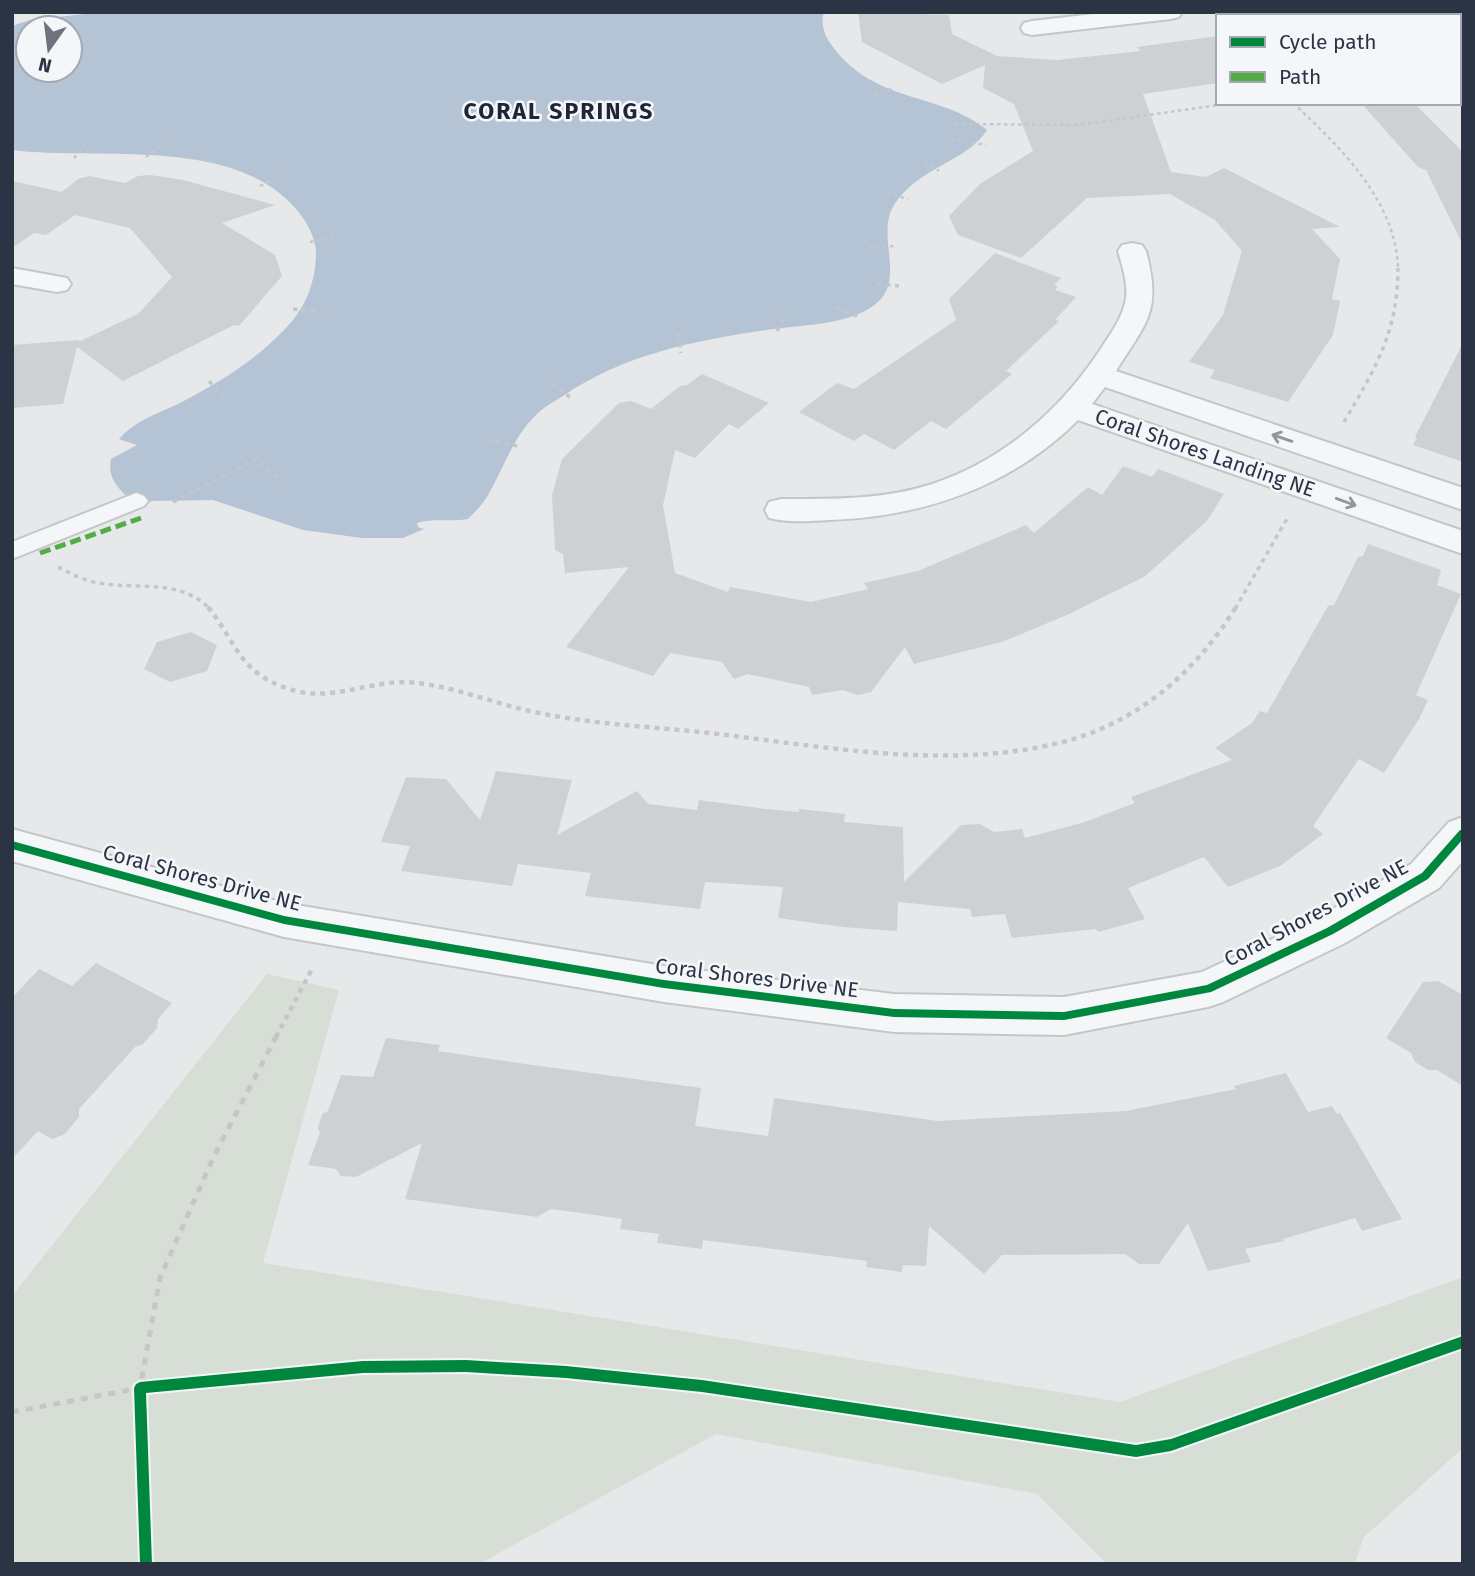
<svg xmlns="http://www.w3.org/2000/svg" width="1475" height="1576" font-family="'Fira Sans',sans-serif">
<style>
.green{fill:#d6ded6}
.water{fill:#b4c4d5;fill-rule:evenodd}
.building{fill:#ced0d3}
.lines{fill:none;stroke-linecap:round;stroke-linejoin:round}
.lane-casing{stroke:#c4c6c8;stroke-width:4}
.street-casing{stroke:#c4c6c8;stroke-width:4}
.path-far3{stroke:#c5c6ca;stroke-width:2.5;stroke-dasharray:3.5 3.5;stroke-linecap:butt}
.path-far2{stroke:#c5c6ca;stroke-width:3.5;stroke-dasharray:4.5 4.5;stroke-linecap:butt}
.path-far1{stroke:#c5c6ca;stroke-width:4.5;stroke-dasharray:5 5;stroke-linecap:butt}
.path{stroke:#c5c6ca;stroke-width:5;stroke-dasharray:7 7;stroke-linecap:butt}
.lane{fill:#f5f6f7;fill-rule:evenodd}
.street{fill:#f5f6f7;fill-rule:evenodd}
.quiet{stroke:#54ac47;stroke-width:5;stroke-dasharray:11 5;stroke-linecap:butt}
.cycleway-casing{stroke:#f4f6f9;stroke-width:4}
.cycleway{fill:#00873e;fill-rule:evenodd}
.oneway{stroke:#90959e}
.labels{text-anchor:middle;stroke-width:5;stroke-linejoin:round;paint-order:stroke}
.street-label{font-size:21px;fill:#2b3445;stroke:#f4f6f9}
.far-district-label{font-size:23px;font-weight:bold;letter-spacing:2px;fill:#1d2536;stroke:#f4f6f9}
</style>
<rect width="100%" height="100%" fill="#e6e8ea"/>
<path class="green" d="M267 974 339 990 263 1263 1120 1402 1463 1277V1448L1363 1538 1355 1564H1107L1037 1494 716 1434 479 1564H12V1296Z"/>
<path class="water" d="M103 12H824C820 25 825 37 833 47 875 104 941 92 987 130 967 162 918 167 894 205 876 234 904 277 879 301 856 324 804 325 773 329 699 340 626 353 563 396 555 401 544 407 537 414 513 437 504 467 488 495 483 504 475 512 468 519 451 522 431 518 417 523L418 527 424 529 403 538H362L303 530 213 500 152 501 139 508C124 493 106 482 111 459L137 445 119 439C137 419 160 413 182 402 218 383 253 362 282 332 305 310 316 283 316 252 315 235 306 221 296 209 232 135 99 161 12 150V26L30 20ZM28 28H70V70H28Z"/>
<path class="building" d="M858 12 949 15 952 34 997 56 1057 60 1141 51 1137 47 1218 36V83L1143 94 1171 172 1206 177 1224 168 1340 227 1312 229 1340 259 1332 299 1340 301 1333 335 1288 402 1210 378 1215 370 1189 362 1223 315 1242 251 1215 220 1170 194 1087 198 1021 258 958 235 949 216 980 184 1033 151 1014 104 983 88 985 65 942 84 862 42Z
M1361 103H1414L1463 152V245L1426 170 1418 167Z
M150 175 183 180 275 205 222 223 275 255 282 276 239 326 234 325 123 381 77 347 63 404 12 408V345L79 340 78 342 138 314 172 277 130 228 75 215 46 235 34 233 12 248V181L62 192 78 179 89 176 125 183 138 176Z
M995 253 1061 278 1054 285 1058 286 1055 290 1076 297 1055 320 1059 321 1006 371 1012 374 946 429 931 421 894 450 864 434 854 441 799 412 837 383 854 389 956 320 949 299Z
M1463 343V462L1413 445 1417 438 1415 437Z
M702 374 769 403 738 429 729 424 695 458 675 450 663 505 675 573 728 592 730 587 811 602 868 589 864 583 918 571 1026 525 1034 533 1088 487 1102 495 1123 466 1152 477 1158 469 1224 494 1207 521 1144 577 1069 614 1002 642 914 664 905 647 871 692 858 695 843 690 812 695 809 687 748 674 734 679 722 662 670 653 653 676 566 647 629 567 565 573 563 554 555 550 552 495 562 459 619 403 631 401 651 409 680 386 687 385Z
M1368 544 1441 570 1437 585 1461 594 1416 695 1428 700 1419 719 1384 773 1359 759 1313 826 1323 834 1280 866 1228 887 1204 857 1128 888 1145 919 1098 932 1096 929 1012 938 1005 914 972 917 970 909 898 902 897 931 843 927 778 918 783 887 705 882 700 909 585 896 591 873 518 864 512 886 401 871 410 846 381 842 406 777 446 779 480 820 496 771 572 780 557 835 637 791 648 804 697 810 699 800 766 809 799 812V809L845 814 844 822 903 827 904 882 961 825 980 824 994 832 1022 829 1025 838 1085 822 1135 803 1131 797 1232 760 1215 748 1252 723 1260 711 1267 713 1328 606 1334 605 1358 557 1363 556Z
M191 632 217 645 207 671 170 682 144 669 157 642Z
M96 963 172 1003 158 1019 157 1028 143 1044 135 1047 79 1109V1117L65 1134 52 1139 38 1131 12 1159V998L39 969 72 986Z
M1438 981 1463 995V1086L1437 1070H1428L1415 1062 1411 1053 1386 1038 1423 982Z
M386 1038 440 1045 438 1051 511 1062 701 1088 695 1126 768 1136 774 1098 938 1121 1126 1111 1236 1089 1234 1086 1286 1073 1308 1112 1332 1106 1337 1114 1340 1113 1402 1219 1362 1231 1355 1218 1283 1239 1284 1241 1245 1249 1251 1262 1208 1271 1188 1223 1159 1264H1139L1125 1254 1002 1255 984 1274 929 1226 926 1266 903 1265 902 1272 866 1267 867 1261 703 1240 702 1249 657 1243 659 1234 620 1229 622 1219 574 1212 551 1209 537 1217 405 1199 422 1143 356 1177 341 1176 336 1169 308 1165 320 1133 318 1128 322 1114 328 1111 341 1075 373 1077Z"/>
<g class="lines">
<g class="lane-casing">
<path id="lane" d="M136 493 144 496 148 501 144 506 12 559V542Z"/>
</g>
<g class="street-casing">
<path id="street" d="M1111 12H1182L1179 17 1171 19 1032 35 1024 33 1021 28 1024 23 1032 21Z
M1361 12H1385L1388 16H1364Z
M1459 72 1463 73V89L1459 88Z
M1132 243 1142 245 1146 251C1162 312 1147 321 1116 371L1463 488V510L1105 387 1092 404 1463 531V554L1078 420C1011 487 922 517 829 520 809 521 788 523 769 518L765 510 769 502 781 499C830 499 882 500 929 485 1001 462 1059 412 1100 350 1110 334 1123 318 1126 298 1128 282 1122 266 1118 251L1122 245Z
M12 268 67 278 71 284 67 290 57 292 12 284Z
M1463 817V861L1439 888 1345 943 1223 1002 1208 1007 1064 1035 894 1032 664 1002 284 937 12 861V829L284 903 664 966 894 994 1064 997 1202 972 1315 919 1411 864 1449 822Z"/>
</g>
<path class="path-far3" d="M121 15 122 12
M875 95 893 88
M1293 103C1339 146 1397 201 1398 270
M955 124 1079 125 1232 103
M951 139 986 145
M146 157 163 144
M74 158 86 144
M925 162 939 171
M260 186 286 173
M887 193 908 199
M310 242 336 237
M869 247 896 246"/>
<path class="path-far2" d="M877 284 899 286
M836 308 857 316
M293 309 321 312
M777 331 785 315
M678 334 681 353
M209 381 223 396
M552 384 570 397
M1344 422C1375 369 1398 332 1398 268
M487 440 517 446
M173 502 256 459 282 480
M58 567C71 574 85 581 99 583 138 590 180 578 210 609
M1235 609 1288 517"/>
<path class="path-far1" d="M208 607C237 643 239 673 289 689 333 704 374 677 418 683 459 688 498 705 539 713 598 725 659 727 718 734 826 747 937 768 1045 746 1129 730 1192 678 1236 607
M276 1037 313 967"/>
<path class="path" d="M12 1412 140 1388 160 1278 213 1158 277 1035"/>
<use href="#lane" class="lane"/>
<use href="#street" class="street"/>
<path class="quiet" d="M40 553 141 518"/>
<g class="cycleway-casing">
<path id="cycleway" d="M1460 830H1463V839L1428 879 1333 934 1211 992 1064 1020 894 1017 664 988 284 924 12 849V841L284 916 664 980 894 1009 1064 1012 1207 985 1327 928 1422 873Z
M1463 1336V1348L1171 1451 1136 1457 702 1392 566 1378 466 1372 363 1373 146 1393 152 1564H140L134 1388 136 1384 140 1382 363 1361 466 1360 566 1366 702 1380 1136 1445 1171 1439Z"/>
</g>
<use href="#cycleway" class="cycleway"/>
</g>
<defs><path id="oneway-shaft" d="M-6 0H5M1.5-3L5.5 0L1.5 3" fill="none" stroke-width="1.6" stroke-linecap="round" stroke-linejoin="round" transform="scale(1.75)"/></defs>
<g class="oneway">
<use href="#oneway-shaft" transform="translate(1282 438) rotate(-161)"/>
<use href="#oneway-shaft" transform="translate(1346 502) rotate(20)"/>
</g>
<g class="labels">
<g class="street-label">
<text transform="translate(1205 453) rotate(19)" y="7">Coral Shores Landing NE</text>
<text transform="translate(202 878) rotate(15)" y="7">Coral Shores Drive NE</text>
<text transform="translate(1316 913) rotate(-28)" y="7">Coral Shores Drive NE</text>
<text transform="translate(757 978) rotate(7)" y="7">Coral Shores Drive NE</text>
</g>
<g class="far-district-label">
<text x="559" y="119">CORAL SPRINGS</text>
</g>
</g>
<rect width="1475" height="1576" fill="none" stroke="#2b3445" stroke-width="28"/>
<rect x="1216" y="14" width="245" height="91" fill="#f4f6f9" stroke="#a4a8b1" stroke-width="2"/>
<rect x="1230" y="37" width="35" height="10" fill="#00873e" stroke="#a4a8b1" stroke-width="2"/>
<text x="1279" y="49" font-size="21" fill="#2b3445">Cycle path</text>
<rect x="1230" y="72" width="35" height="10" fill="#54ac47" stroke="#a4a8b1" stroke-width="2"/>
<text x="1279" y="84" font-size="21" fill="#2b3445">Path</text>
<g transform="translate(49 49) rotate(194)"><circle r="33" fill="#f4f6f9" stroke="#a4a8b1" stroke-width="2"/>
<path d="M0-5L12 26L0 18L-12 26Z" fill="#6c737f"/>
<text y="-10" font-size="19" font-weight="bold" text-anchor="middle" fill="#2b3445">N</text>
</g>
</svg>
